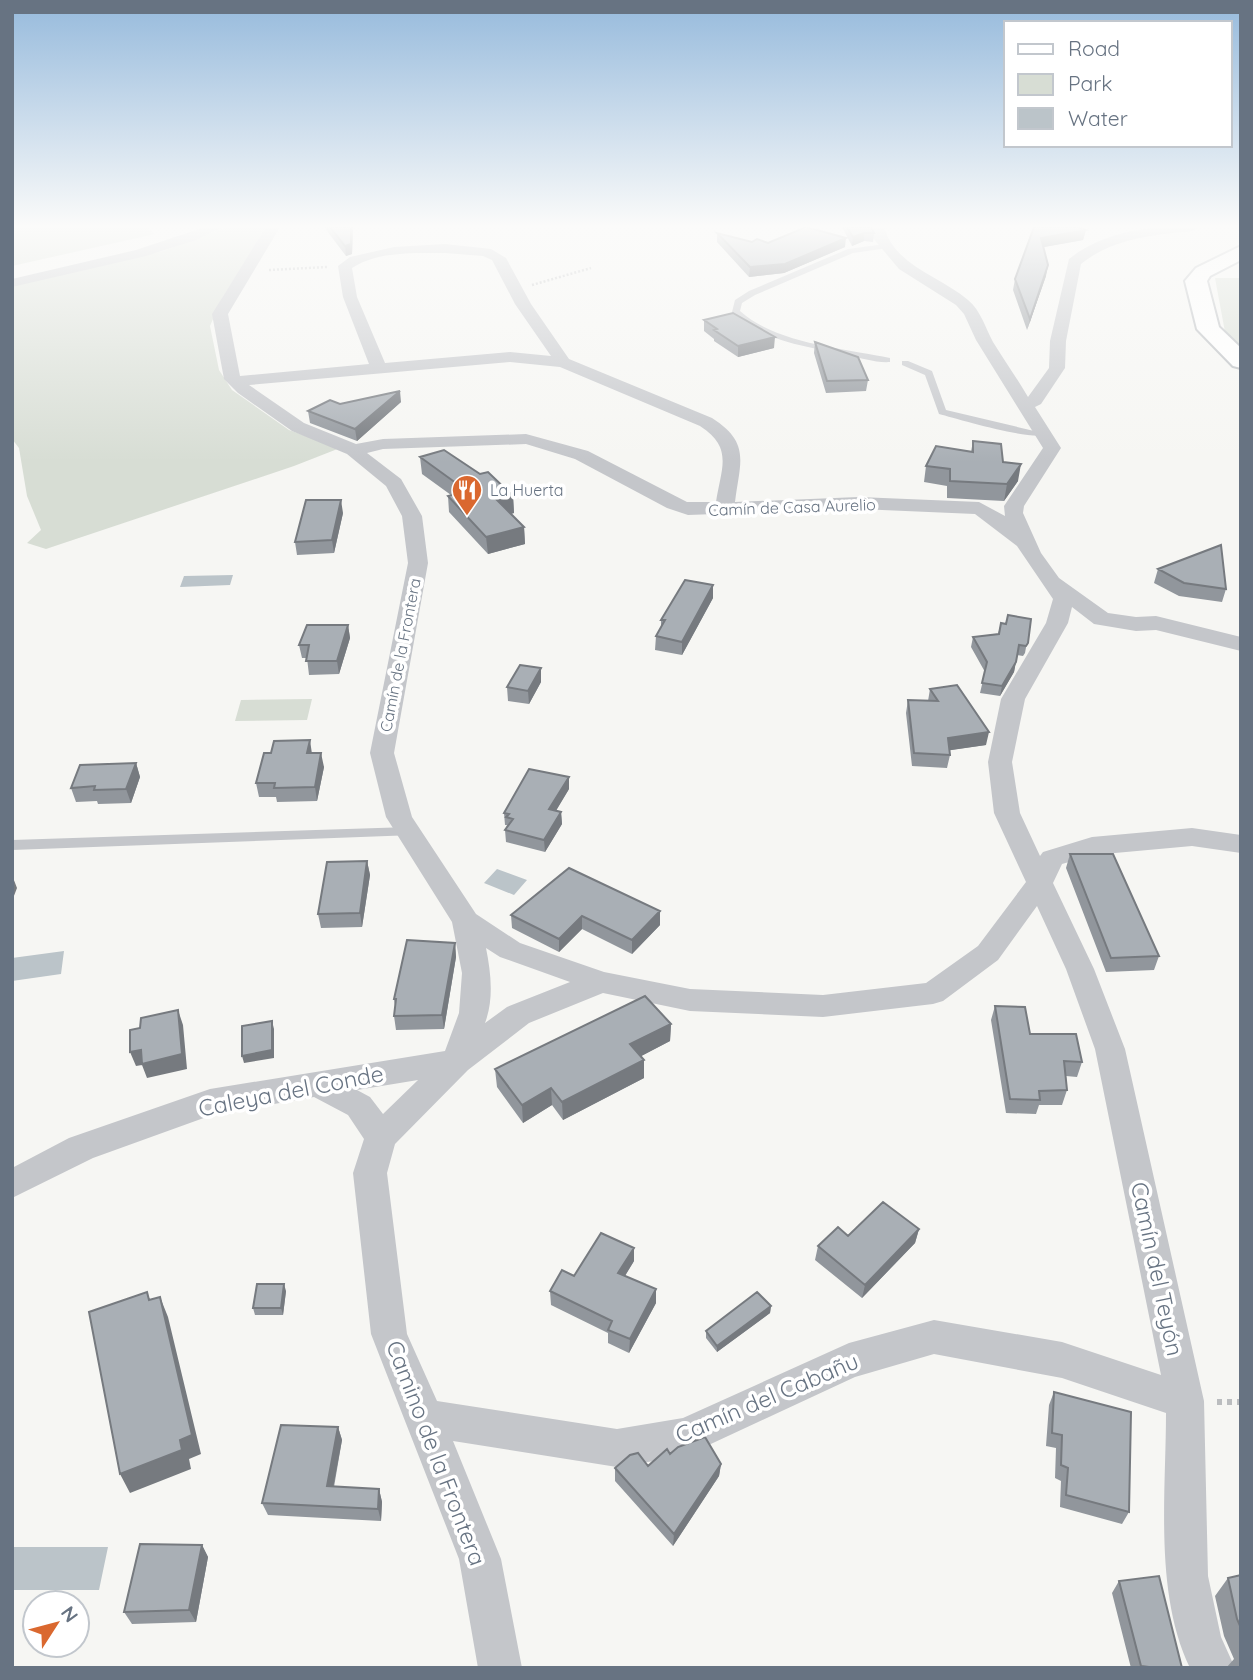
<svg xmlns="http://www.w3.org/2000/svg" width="1253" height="1680" font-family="Quicksand,sans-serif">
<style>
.green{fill:#d7ddd4}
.water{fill:#bbc4c9}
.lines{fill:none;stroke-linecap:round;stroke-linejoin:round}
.secondary-casing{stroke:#b4b8bc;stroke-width:4}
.path-far1{stroke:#bbbdbf;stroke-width:2.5;stroke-dasharray:2 2;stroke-linecap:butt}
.path{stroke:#bbbdbf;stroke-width:6;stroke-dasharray:5 5;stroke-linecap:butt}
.lane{fill:#c4c6ca;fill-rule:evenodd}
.street{fill:#c4c6ca;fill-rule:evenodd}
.secondary{fill:#fff;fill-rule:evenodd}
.wall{fill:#91969c}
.shaded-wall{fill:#767a7f}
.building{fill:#a9afb5;stroke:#767a7f;stroke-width:2}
.labels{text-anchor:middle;stroke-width:7;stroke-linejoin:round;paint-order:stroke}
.far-poi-label{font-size:16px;fill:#677382;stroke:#fff;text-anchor:start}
.far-street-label{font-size:16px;fill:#677382;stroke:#fff}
.near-street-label{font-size:23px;fill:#677382;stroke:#fff}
</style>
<rect width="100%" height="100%" fill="#f6f6f3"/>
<path class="green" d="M12 227H145L155 234 12 266Z
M227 227H267L222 298 210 326 219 370 232 390 289 430 340 448 294 466 46 549 27 543 41 530 27 496 19 448 12 439V286L163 251Z
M1215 278H1241V351L1225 332Z
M312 699 307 720 235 721 241 700Z"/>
<path class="water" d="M233 575 230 585 180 587 184 576Z
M497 869 527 880 514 895 484 883Z
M64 951 61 974 12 981V958Z
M12 1547H108L99 1590H12Z"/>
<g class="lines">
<g class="secondary-casing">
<path id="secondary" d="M1241 246V260L1210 276 1207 281 1219 327 1241 348V368L1233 366 1197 329 1185 281 1196 268Z"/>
</g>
<path class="path-far1" d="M269 270 327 267
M532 285 591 268"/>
<path class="path" d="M1217 1402H1241"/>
<path class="lane" d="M885 244H888V248L853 253 755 295 742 303 740 311C777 344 844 348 890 358V362C876 363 861 358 847 355 810 347 759 341 732 312L735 300 749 291 848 249Z
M902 361H908L932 371 946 410 1047 434C1034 442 958 419 939 414L925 375 902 365Z
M409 827 416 832 414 835 12 850V840Z"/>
<path class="street" d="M205 227H223L196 240 146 256 12 287V279L136 250Z
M266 227H280L228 314 240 376 369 364 343 297 338 266 350 257 394 247 445 244 491 249 506 258 531 304 569 359 712 418C751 443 740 462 735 502L859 497 979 502 1005 516 1004 506 1043 448 976 340 964 314 956 305 899 269 873 238 870 227H884C895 266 940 276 968 300 981 311 985 327 993 342 1004 360 1017 378 1028 397L1049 368 1050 341 1069 259C1106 230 1154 225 1200 227L1193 231C1153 235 1113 238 1081 264L1066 341 1065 368 1041 404 1035 407 1061 448 1024 506 1023 513 1041 553 1059 578 1108 613 1136 617 1156 616 1241 637V651L1156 630 1136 631 1094 624 1072 607 1068 623 1025 699 1012 762 1020 813 1040 856 1043 852 1092 837 1192 828 1241 835V853L1192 846 1093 855 1062 864 1053 883 1094 969 1125 1049 1204 1401 1208 1576 1221 1637 1235 1668H1190C1154 1594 1166 1493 1166 1413L1062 1378 934 1354 855 1377 685 1456 617 1467 453 1441 501 1559 522 1668H478L459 1559 371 1334 353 1173 364 1139 348 1115 314 1097 212 1115 93 1158 12 1198V1168L69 1138 210 1089 445 1051 459 1013 462 973 452 922 386 817 370 753 408 563 402 516 386 486 347 454 292 431 238 393 224 379 212 314ZM445 253 483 256 492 260 515 304 551 356 510 352 385 363 357 297 352 268C378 251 415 253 445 253ZM510 362 560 367 700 426C734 448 721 468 716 502H687L588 451 526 434 383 439 356 444 304 423 249 385ZM526 444 575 459 667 508 688 515 859 509 975 514 1017 546 1053 599 1046 623 1001 699 988 762 994 813 1026 882 978 946 926 983 823 995 690 989 604 972 520 943 476 914 412 817 394 753 428 563 422 516 401 479 367 453 383 449ZM1037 906 1066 969 1095 1049 1161 1375 1062 1342 934 1320 849 1343 683 1418 617 1429 437 1401 407 1334 387 1173 395 1144 468 1070 529 1023 603 993 690 1011 823 1017 933 1004 943 1001 998 960ZM486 948 500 957 570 982 507 1007 485 1023C494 999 491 973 486 948ZM418 1080 383 1114 370 1097 357 1090Z"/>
<use href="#secondary" class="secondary"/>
</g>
<path class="wall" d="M324 227H353L352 254 346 256Z
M842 227H871L874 233 873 242 864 241 852 246Z
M1034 227 1086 230 1083 240 1043 247 1046 276 1027 330 1013 290 1015 279Z
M717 233 752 242 845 247 784 273 749 277 717 242Z
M704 320 774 348 738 357 714 341V339L704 331Z
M815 342 868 380 866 391 826 393 814 353Z
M401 402 357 441 310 423 308 411 340 404Z
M973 441 1003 462 1018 481 1004 501 947 498V486L924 482 926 466 971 452Z
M420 457 513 496 514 513 511 514 524 527 525 544 488 554 449 512 448 496 451 495 422 474Z
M343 513 334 553 297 555 295 542Z
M1158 569 1226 589 1222 602 1179 596 1154 583Z
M713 585V598L682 655 655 650 656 636 661 627V620Z
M1008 615 1031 619 1025 653 1023 656 1017 655 1014 672 1000 696 980 693 985 672 971 647 973 637 998 634 1001 623 1006 624Z
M348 625 350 638 339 674 309 675 307 658H302L299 645Z
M541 682 529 704 508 701 507 687Z
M930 689 986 745 950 750V755L947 768 912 766 906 713 908 700 928 701Z
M312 753 324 767 317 801 277 802 276 797H259L256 783Z
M136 763 140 777 131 803 98 804 97 801 76 802 71 788Z
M569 789 556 810 561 812 562 824 545 852 506 842 505 830 507 825H505L504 813Z
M1070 854 1159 956 1154 970 1106 972 1066 868Z
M367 861 370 875 362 927 321 928 318 914Z
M660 911V925L632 954 582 929 559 952 512 928 511 915Z
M455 943 456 957 444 1029 396 1030 394 1016 395 1006 394 999Z
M995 1006 1030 1034 1082 1062 1077 1077 1066 1076 1067 1090 1062 1105H1039L1036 1114 1006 1113 991 1020Z
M671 1024 670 1041 641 1056 644 1060V1078L563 1120 552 1105 523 1123 497 1087 495 1069Z
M919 1229 915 1243 862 1298 815 1260 818 1246 848 1236Z
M634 1261 625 1276 656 1303 629 1353 608 1343V1333L551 1305 550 1291 574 1276Z
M286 1291 283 1315H255L253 1308Z
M771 1306 770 1313 717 1352 706 1338V1331Z
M1054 1392 1129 1512 1122 1524 1060 1507 1061 1481 1055 1478 1056 1448 1046 1446 1049 1405Z
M338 1427 342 1440 334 1487 379 1489 382 1502 381 1521 268 1515 262 1503Z
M670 1454 721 1464 719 1476 673 1546 615 1481V1468L648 1466Z
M202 1545 208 1557 196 1622 132 1624 124 1612Z
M1241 1575V1668H1226L1234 1659 1224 1636 1215 1596 1228 1578Z
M1119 1581 1182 1668H1131L1112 1593Z"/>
<path class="shaded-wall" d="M351 227H353L352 254 346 256 345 246Z
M1086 230 1083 240 1039 248 1041 238Z
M864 233V241L852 246 853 237Z
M846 238 845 247 784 273 749 277 750 267Z
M1048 265 1046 276 1027 330 1030 319Z
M775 337 774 348 738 357V346Z
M400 391 401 402 357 441 355 429Z
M1021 464 1018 481 1004 501 1007 484Z
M513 496 514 513 498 517 497 500Z
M341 500 343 513 334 553 332 540Z
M524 527 525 544 488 554 486 537Z
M713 585V598L682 655V642Z
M348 625 350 638 339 674 337 661Z
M1016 662 1014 672 1000 696 1002 686Z
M541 668V682L529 704 528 691Z
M989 732 986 745 945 751 948 738Z
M310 740 312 754 307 753Z
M321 753 324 767 317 801 315 787Z
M136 763 140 777 131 803 126 789Z
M569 777V789L550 821 549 809Z
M561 812 562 824 545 852 544 840Z
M367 861 370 875 362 927 360 913Z
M12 875 17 888 12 901Z
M660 911V925L632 954V940Z
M582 916V929L559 952V939Z
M455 943 456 957 444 1029 442 1015Z
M178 1010 183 1025 187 1069 147 1078 142 1065 136 1066 130 1052 141 1050Z
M272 1021 274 1029V1058L244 1063 242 1056Z
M671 1024 670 1041 630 1062V1044Z
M644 1060V1078L563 1120 562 1102Z
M551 1088 552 1105 523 1123 522 1105Z
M919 1229 915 1243 862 1298 865 1285Z
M634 1248V1261L618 1287V1273Z
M284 1284 286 1291 283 1315 281 1308Z
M656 1289V1303L629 1353 630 1339Z
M160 1297 168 1317 201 1454 189 1459 191 1469 130 1493 120 1474Z
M771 1306 770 1313 717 1352V1346Z
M338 1427 342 1440 331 1499 327 1486Z
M721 1464 719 1476 673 1546 674 1534Z
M379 1489 382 1502 381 1521 378 1509Z
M202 1545 208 1557 196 1622 189 1610Z"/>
<path class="building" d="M330 227H351V244L345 246Z
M806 227 846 238 785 264 750 267 717 233 752 242 757 239 768 243Z
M847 227H871L874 233H864L853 237Z
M1034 227H1078L1086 230 1041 238 1048 265 1030 319 1015 279Z
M733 313 775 337 738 346 714 330 717 329 704 320Z
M815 342 858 357 868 380 827 381Z
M400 391 355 429 308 411 330 400 340 404Z
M973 441 1001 444 1003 462 1021 464 1007 484 950 481V469L926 466 936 446 973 452Z
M444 450 480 474 488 472 513 496 497 500 524 527 486 537 448 496 467 491 420 457Z
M306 500H341L332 540 295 542Z
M1221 545 1226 589 1184 583 1158 569Z
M685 580 713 585 682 642 656 636 665 620H661Z
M1008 615 1031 619 1028 643 1026 646 1019 645 1016 662 1002 686 982 683 987 662 973 637 999 634 1001 623 1006 624Z
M307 625H348L337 661H306L309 645H299Z
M520 665 541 668 528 691 507 687Z
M957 685 989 732 948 738 950 755 914 753 908 700 938 701 930 689Z
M310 740 307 753H321L315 787 274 788 275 783H256L264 753H271L274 741Z
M136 763 126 789 94 790 95 786 71 788 80 765Z
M529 769 569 777 549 809 561 812 544 840 505 830 513 819 506 817 509 814 504 813Z
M1070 854H1113L1159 956 1111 958Z
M367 861 360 913 318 914 327 862Z
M569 868 660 911 632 940 582 916 559 939 511 915Z
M407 940 455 943 442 1015 394 1016 396 999H394Z
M645 996 671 1024 630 1044 644 1060 562 1102 551 1088 522 1105 495 1069Z
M995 1006 1025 1007 1030 1034H1076L1082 1062 1064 1061 1067 1090 1039 1091 1040 1100 1010 1099Z
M178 1010 182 1054 142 1064 141 1050 130 1052V1030L140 1028 141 1018Z
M272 1021V1050L242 1056V1026Z
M883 1202 919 1229 865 1285 818 1246 838 1227 848 1236Z
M601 1233 634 1248 618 1273 656 1289 630 1339 608 1330 612 1321 550 1291 562 1270 574 1276Z
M257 1284H284L281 1308H253Z
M147 1292 149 1300 160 1297 192 1435 180 1440 182 1450 120 1474 89 1312Z
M757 1292 771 1306 717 1346 706 1331Z
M1054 1392 1131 1412 1129 1512 1066 1495 1068 1468 1061 1465 1062 1435 1052 1433Z
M281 1425 338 1427 327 1486 379 1489 378 1509 262 1503Z
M705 1437 721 1464 674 1534 615 1468 630 1455 638 1453 648 1466 667 1449 670 1454 678 1447Z
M140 1544 202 1545 189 1610 124 1612Z
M1241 1575V1628L1237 1619 1228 1578Z
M1159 1576 1182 1668H1157L1141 1666 1119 1581Z"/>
<linearGradient id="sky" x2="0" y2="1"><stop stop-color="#96badc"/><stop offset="0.49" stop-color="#fbfbfa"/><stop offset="1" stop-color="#fbfbfa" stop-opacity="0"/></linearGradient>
<rect width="1253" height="462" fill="url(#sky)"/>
<defs>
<g id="restaurant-pin" transform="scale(1.575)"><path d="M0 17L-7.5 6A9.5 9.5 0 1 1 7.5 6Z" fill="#da682f" stroke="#fff"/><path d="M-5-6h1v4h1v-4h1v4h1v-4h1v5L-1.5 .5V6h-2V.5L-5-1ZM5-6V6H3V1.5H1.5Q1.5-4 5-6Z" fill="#fff"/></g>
</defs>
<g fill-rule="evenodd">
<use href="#restaurant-pin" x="467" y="490"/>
</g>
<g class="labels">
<g class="far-poi-label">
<text x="490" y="496">La Huerta</text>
</g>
<g class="far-street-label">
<text transform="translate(792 507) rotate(-2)" y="6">Camín de Casa Aurelio</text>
<text transform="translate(400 655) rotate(-79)" y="6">Camín de la Frontera</text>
</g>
<g class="near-street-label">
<text transform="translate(291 1091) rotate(-11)" y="8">Caleya del Conde</text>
<text transform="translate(1157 1269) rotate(78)" y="8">Camín del Teyón</text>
<text transform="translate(767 1398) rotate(-23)" y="8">Camín del Cabañu</text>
<text transform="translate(436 1453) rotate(69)" y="8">Camino de la Frontera</text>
</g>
</g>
<rect width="1253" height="1680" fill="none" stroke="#677382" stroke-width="28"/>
<rect x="1004" y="21" width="228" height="126" fill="#ffffff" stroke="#c2c7cd" stroke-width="2"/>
<rect x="1018" y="44" width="35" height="10" fill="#ffffff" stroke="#c2c7cd" stroke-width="2"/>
<text x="1068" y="56" font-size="21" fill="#677382">Road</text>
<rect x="1018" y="74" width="35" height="21" fill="#d7ddd4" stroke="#c2c7cd" stroke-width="2"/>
<text x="1068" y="91" font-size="21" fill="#677382">Park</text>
<rect x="1018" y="108" width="35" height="21" fill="#bbc4c9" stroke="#c2c7cd" stroke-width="2"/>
<text x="1068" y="126" font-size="21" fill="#677382">Water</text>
<g transform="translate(56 1624) rotate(54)"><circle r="33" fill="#ffffff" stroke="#c2c7cd" stroke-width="2"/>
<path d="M0-5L12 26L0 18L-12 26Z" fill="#da682f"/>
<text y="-10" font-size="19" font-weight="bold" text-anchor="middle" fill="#677382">N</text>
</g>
</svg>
